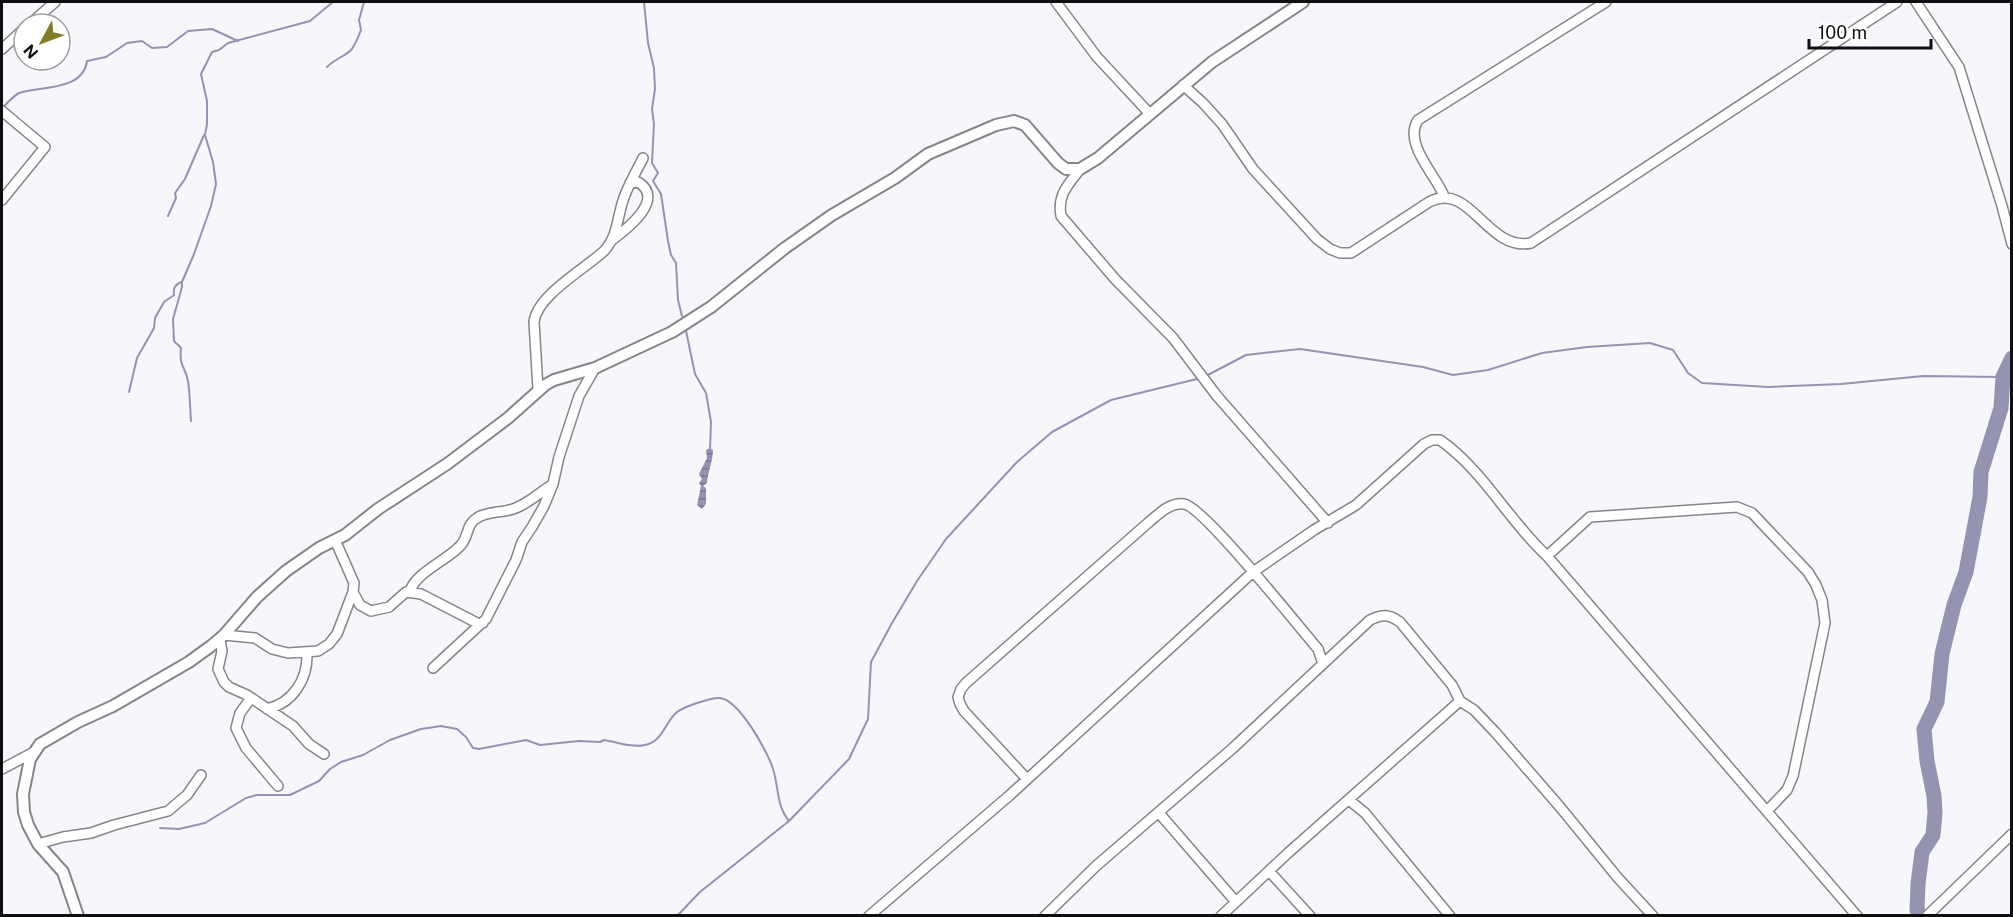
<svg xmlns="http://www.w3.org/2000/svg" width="2013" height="917" font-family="'Public Sans',sans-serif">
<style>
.water{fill:url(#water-rules)}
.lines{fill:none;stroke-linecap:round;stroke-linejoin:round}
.stream{stroke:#9493b2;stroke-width:2}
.river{stroke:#9493b2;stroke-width:15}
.minor-casing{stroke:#85858a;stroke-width:12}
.tertiary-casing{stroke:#85858a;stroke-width:14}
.minor{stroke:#fff;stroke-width:9}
.tertiary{stroke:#fff;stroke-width:10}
</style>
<defs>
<pattern id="water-rules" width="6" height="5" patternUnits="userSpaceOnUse" patternTransform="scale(1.5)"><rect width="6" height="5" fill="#9493b2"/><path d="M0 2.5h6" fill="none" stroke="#77768f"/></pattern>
</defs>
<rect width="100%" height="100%" fill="#f6f6fb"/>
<path class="water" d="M710 448 713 450C713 460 708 472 707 483L703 486 706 488V504L702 509 697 505 701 486 699 483 702 479 699 474 707 458 706 450Z"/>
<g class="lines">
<path class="stream" d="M644 2 648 43 654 68 655 89 652 109 654 124 652 163 658 173 653 181 661 194 668 241 671 255 676 263 678 300 682 316
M327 67C334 59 345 57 352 49 355 44 359 36 361 30L359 20 364 2
M2 108C7 104 13 96 19 93 41 86 83 91 87 61L106 57 127 43 142 41 152 48 167 47 188 31 212 29 238 41
M168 216 176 198 175 193 185 179 204 135
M686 331 695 374 706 393 711 422 710 450
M1206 376 1246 355 1300 349 1423 367 1453 375 1488 370 1542 353 1587 347 1650 343 1673 350 1688 373 1702 383 1768 387 1841 384 1923 376 2003 377
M129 392 137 358 154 328 155 318 164 302 174 295C173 288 175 285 181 282
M191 421C190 408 190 394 188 381 185 365 179 368 181 348L174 341 173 319 182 287V282L194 254 211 206 216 184 213 162 205 135 207 124V101L201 74 212 52 219 50 228 43 310 21 333 2
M160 828 179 829 205 823 246 798 257 795H290L319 781 330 769 341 762 363 755 390 740 421 729 441 726 457 729 466 737 473 748 479 749 526 740 540 745 579 741 600 742 604 740C617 742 632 748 645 745 663 741 664 724 676 713 682 707 710 698 719 698 738 698 768 752 773 769 779 787 776 805 789 821
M677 916 700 892 789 821 849 759 868 719 871 662 892 623 917 581 946 539 1017 462 1052 432 1111 400 1201 378"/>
<path class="river" d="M1920 915 1917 910 1918 884 1922 852 1933 835 1935 813 1934 796 1927 761 1924 729 1937 702 1942 654 1954 605 1966 572 1980 497 1981 472 2001 408 2003 377 2012 358"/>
<g class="minor-casing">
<path id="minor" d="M1056 2 1097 57 1150 114
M1916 2 1959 67 2002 206 2012 244
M30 24 55 2
M2 49 24 29
M1183 85 1203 103 1222 124 1253 169 1317 239 1330 249 1340 253H1351L1429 202C1470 180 1487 252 1531 243L1897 2
M2 111 45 147 2 200
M1080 169C1068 185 1057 195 1061 216L1115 279 1173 338 1217 396 1328 523
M1444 196C1435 174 1403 143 1418 120L1606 2
M612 240C627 229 666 199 638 182L630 183
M538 389 534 322C537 295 585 269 604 251 619 235 617 214 625 195 630 182 637 170 643 158
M1547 556 1590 517 1737 507 1752 513 1808 572 1816 585 1822 600 1825 623 1793 776 1787 790 1767 811
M410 591C416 572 448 560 461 545 469 536 466 524 477 518 487 511 501 513 513 509 527 505 540 492 552 485
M353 592 360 605 371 611 389 607 406 592 421 594 479 624 483 623
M224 635 255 638 272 649 288 653 318 651 329 644 337 634 353 592 354 583 335 540
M220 640 222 651 218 669 224 682 229 687 247 695 293 726 309 744 324 754
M433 668 486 619 516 560 522 542 532 527 544 506 553 484 559 457 579 396 595 368
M251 698 240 713 236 728 246 748 278 786
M267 709C293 703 308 679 307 653
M2 769 34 752
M1026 778 964 711 960 704 958 697 961 689 966 683 1149 522C1159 514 1170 502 1184 504 1203 506 1299 627 1318 649L1323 664
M1349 800 1365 813 1450 916
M1159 813 1236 902
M38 844 63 837 91 833 114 825 168 811 187 795 201 775
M1269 871 1310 916
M869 916 1010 795 1253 572 1314 530 1356 505 1424 444 1432 440H1440C1484 471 1508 520 1547 556L1857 916
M1045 916 1096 866 1233 748 1370 620C1382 614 1389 614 1400 622L1452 685 1460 701 1474 710 1495 732 1560 807 1618 878 1653 916
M1221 916 1288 853 1460 701
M1927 916 2012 834"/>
</g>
<g class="tertiary-casing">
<path id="tertiary" d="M78 916 63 872 38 844 28 825 24 812 23 794 30 759 40 744 78 722 113 706 189 662 211 646 224 635 257 597 286 571 319 548 345 535 378 509 447 464 508 418 545 385 554 380 595 368 672 332 711 307 785 248 832 215 895 178 928 154 996 125 1014 121 1025 125 1058 163 1066 169H1080L1098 158 1212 62 1303 2"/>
</g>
<use href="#minor" class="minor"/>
<use href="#tertiary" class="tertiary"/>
</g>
<rect width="2013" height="917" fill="none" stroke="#0f0f11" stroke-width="6"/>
<g transform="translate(42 42) rotate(229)"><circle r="28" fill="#ffffff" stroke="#9f9fa0" stroke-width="1.5"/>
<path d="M0-4.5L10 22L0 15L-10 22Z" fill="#827d24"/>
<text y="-9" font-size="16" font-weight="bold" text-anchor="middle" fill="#0f0f11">N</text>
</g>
<path d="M1809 39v9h122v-9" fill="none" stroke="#0f0f11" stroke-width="3"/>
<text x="1818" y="39" font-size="18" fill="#0f0f11" stroke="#ffffff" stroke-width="4.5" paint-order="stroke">100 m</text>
</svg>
